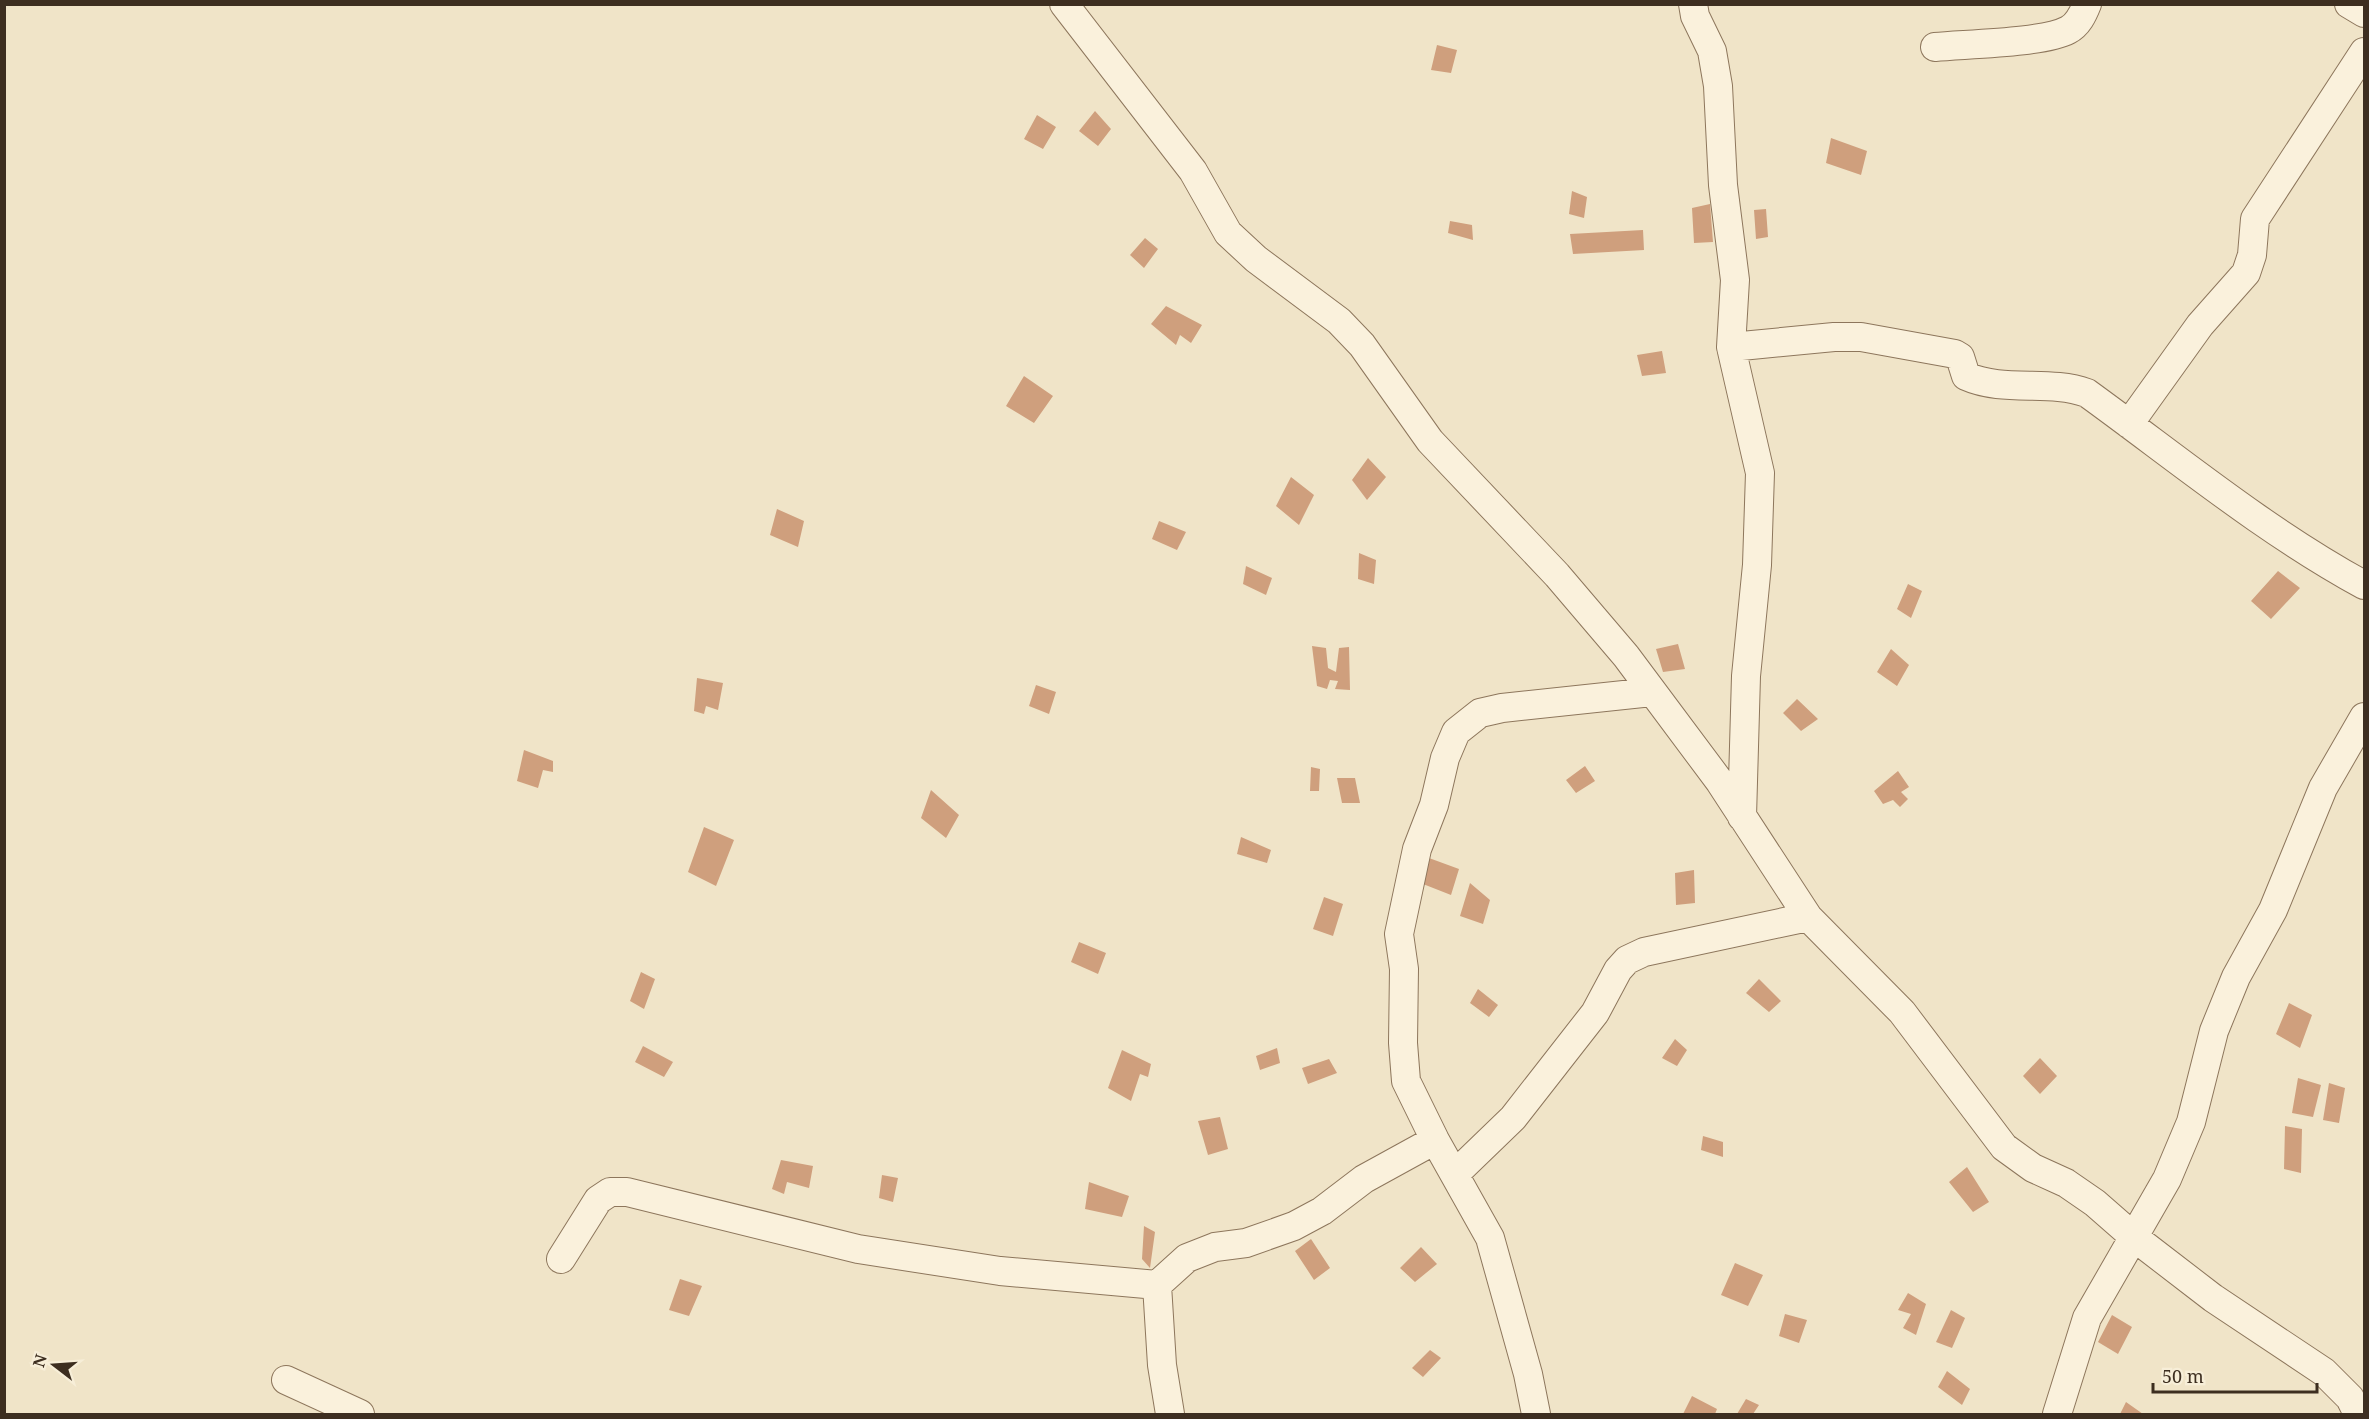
<svg xmlns="http://www.w3.org/2000/svg" width="2369" height="1419" font-family="'Noto Serif',serif">
<style>
.building{fill:#cf9f7d}
.lines{fill:none;stroke-linecap:round;stroke-linejoin:round}
.minor-casing{stroke:#8d765c;stroke-width:30}
.minor{stroke:#faf1dc;stroke-width:28}
</style>
<rect width="100%" height="100%" fill="#f0e4c8"/>
<path class="building" d="M1437 45 1457 50 1451 73 1431 70Z
M1095 111 1111 129 1098 146 1079 131Z
M1037 115 1056 127 1043 149 1024 139Z
M1831 138 1867 151 1861 175 1826 163Z
M1572 191 1587 197 1584 218 1569 214Z
M1710 204 1713 242 1694 243 1692 208Z
M1766 209 1768 237 1756 239 1754 210Z
M1450 221 1472 225 1473 240 1448 233Z
M1643 230 1644 250 1573 254 1570 234Z
M1145 238 1158 249 1144 268 1130 255Z
M1166 306 1202 325 1191 343 1180 335 1176 345 1151 324Z
M1662 351 1666 373 1642 376 1637 355Z
M1024 376 1053 396 1034 423 1006 406Z
M1368 458 1386 477 1367 500 1352 480Z
M1291 477 1314 495 1299 525 1276 506Z
M777 509 804 521 798 547 770 535Z
M1159 521 1186 532 1177 550 1152 539Z
M1359 553 1376 560 1374 584 1358 579Z
M1246 566 1272 578 1266 595 1243 584Z
M2278 571 2300 588 2271 619 2251 601Z
M1908 584 1922 591 1911 618 1897 609Z
M1678 644 1685 669 1663 672 1656 649Z
M1312 646 1326 648 1328 668 1336 672 1339 648 1349 647 1350 690 1335 689 1338 681 1330 680 1327 689 1317 686Z
M1891 649 1909 665 1897 686 1877 672Z
M697 678 723 683 718 710 706 706 704 714 694 711Z
M1036 685 1056 692 1049 714 1029 706Z
M1797 699 1818 719 1801 731 1783 713Z
M524 750 553 761V772L543 770 538 788 517 781Z
M1585 766 1595 781 1576 793 1566 780Z
M1311 767 1320 769 1319 791H1310Z
M1898 771 1909 787 1901 792 1908 799 1900 807 1893 800 1883 804 1874 791Z
M1337 778H1355L1360 803H1342Z
M931 790 959 815 946 838 921 818Z
M704 827 734 840 716 886 688 872Z
M1241 837 1271 850 1267 863 1237 854Z
M1429 858 1459 869 1451 895 1423 884Z
M1694 870 1695 903 1676 905 1675 873Z
M1470 883 1490 900 1483 924 1460 916Z
M1324 897 1343 904 1333 936 1313 929Z
M1079 942 1106 953 1098 974 1071 962Z
M641 972 655 979 644 1009 630 1001Z
M1759 979 1781 1001 1769 1012 1746 993Z
M1478 989 1498 1005 1489 1017 1470 1003Z
M2289 1003 2312 1015 2300 1048 2276 1034Z
M1675 1039 1687 1050 1677 1066 1662 1058Z
M643 1046 673 1062 664 1077 635 1062Z
M1277 1048 1280 1063 1260 1070 1256 1056Z
M1122 1050 1151 1064 1148 1077 1140 1074 1131 1101 1108 1088Z
M2040 1058 2057 1076 2040 1094 2023 1076Z
M1329 1059 1337 1073 1308 1084 1302 1068Z
M2298 1078 2321 1085 2313 1117 2292 1113Z
M2329 1083 2345 1088 2339 1123 2323 1120Z
M1220 1117 1228 1149 1208 1155 1198 1121Z
M2285 1126 2302 1129 2301 1173 2284 1169Z
M1703 1136 1723 1142V1157L1701 1150Z
M781 1160 813 1166 809 1188 787 1182 784 1194 772 1189Z
M1967 1167 1989 1202 1973 1212 1949 1182Z
M882 1175 898 1178 893 1202 879 1198Z
M1089 1182 1129 1196 1122 1217 1085 1209Z
M1144 1226 1155 1232 1150 1268 1142 1259Z
M1311 1239 1330 1268 1314 1280 1295 1251Z
M1421 1247 1437 1264 1415 1282 1400 1268Z
M1735 1263 1763 1275 1748 1306 1721 1295Z
M680 1279 702 1286 689 1316 669 1310Z
M1908 1293 1926 1304 1916 1335 1903 1328 1911 1314 1898 1310Z
M1951 1310 1965 1318 1952 1348 1936 1342Z
M1785 1314 1807 1320 1799 1343 1779 1336Z
M2112 1315 2132 1327 2118 1354 2098 1342Z
M1430 1350 1441 1358 1423 1377 1412 1368Z
M1947 1371 1970 1389 1962 1405 1938 1387Z
M1692 1396 1717 1409 1715 1414H1683Z
M1746 1399 1759 1405 1753 1414H1737Z
M2126 1402 2143 1414H2120Z"/>
<g class="lines">
<g class="minor-casing">
<path id="minor" d="M1064 4 1193 171 1228 233 1256 259 1339 321 1362 345 1430 441 1557 575 1626 656 1720 782 1808 917 1902 1012 2004 1147 2033 1168 2066 1183 2095 1203 2135 1238 2213 1298 2324 1372 2350 1398 2358 1414
M1693 4 1695 16 1712 51 1718 86 1723 185 1735 280 1731 347 1760 473 1757 565 1746 676 1742 817
M2349 4 2364 13
M1935 47C1966 44 2044 43 2068 30 2078 25 2083 14 2087 4
M1731 347 1834 337H1861L1955 354 1960 357 1966 376C2004 393 2049 379 2087 393 2178 459 2265 531 2364 585
M2129 424 2200 325 2246 273 2252 255 2255 219 2364 52
M1455 1174 1513 1118 1595 1013 1618 970 1627 960 1644 952 1808 917
M561 1259 598 1200 610 1192H627L858 1249 1000 1271 1157 1285 1187 1258 1215 1247 1246 1243 1294 1226 1322 1211 1364 1179 1435 1140
M1157 1285 1162 1365 1170 1414
M286 1380 360 1414
M1536 1414 1528 1374 1490 1238 1435 1140 1406 1081 1403 1043 1404 969 1399 934 1417 849 1434 805 1445 758 1456 732 1480 713 1502 708 1652 692
M2057 1414 2087 1318 2167 1179 2191 1122 2214 1031 2236 977 2273 910 2323 788 2364 717"/>
</g>
<use href="#minor" class="minor"/>
</g>
<rect width="2369" height="1419" fill="none" stroke="#3d2e20" stroke-width="12"/>
<g transform="translate(54 1365) rotate(287)" stroke="#f7eed8" stroke-width="4.5" paint-order="stroke">
<path d="M0-4.5L10 22L0 15L-10 22Z" fill="#3d2e20"/>
<text y="-9" font-size="16" font-weight="bold" text-anchor="middle" fill="#3d2e20">N</text>
</g>
<path d="M2153 1383v9h164v-9" fill="none" stroke="#3d2e20" stroke-width="3"/>
<text x="2162" y="1383" font-size="18" fill="#3d2e20" stroke="#f7eed8" stroke-width="4.5" paint-order="stroke">50 m</text>
</svg>
